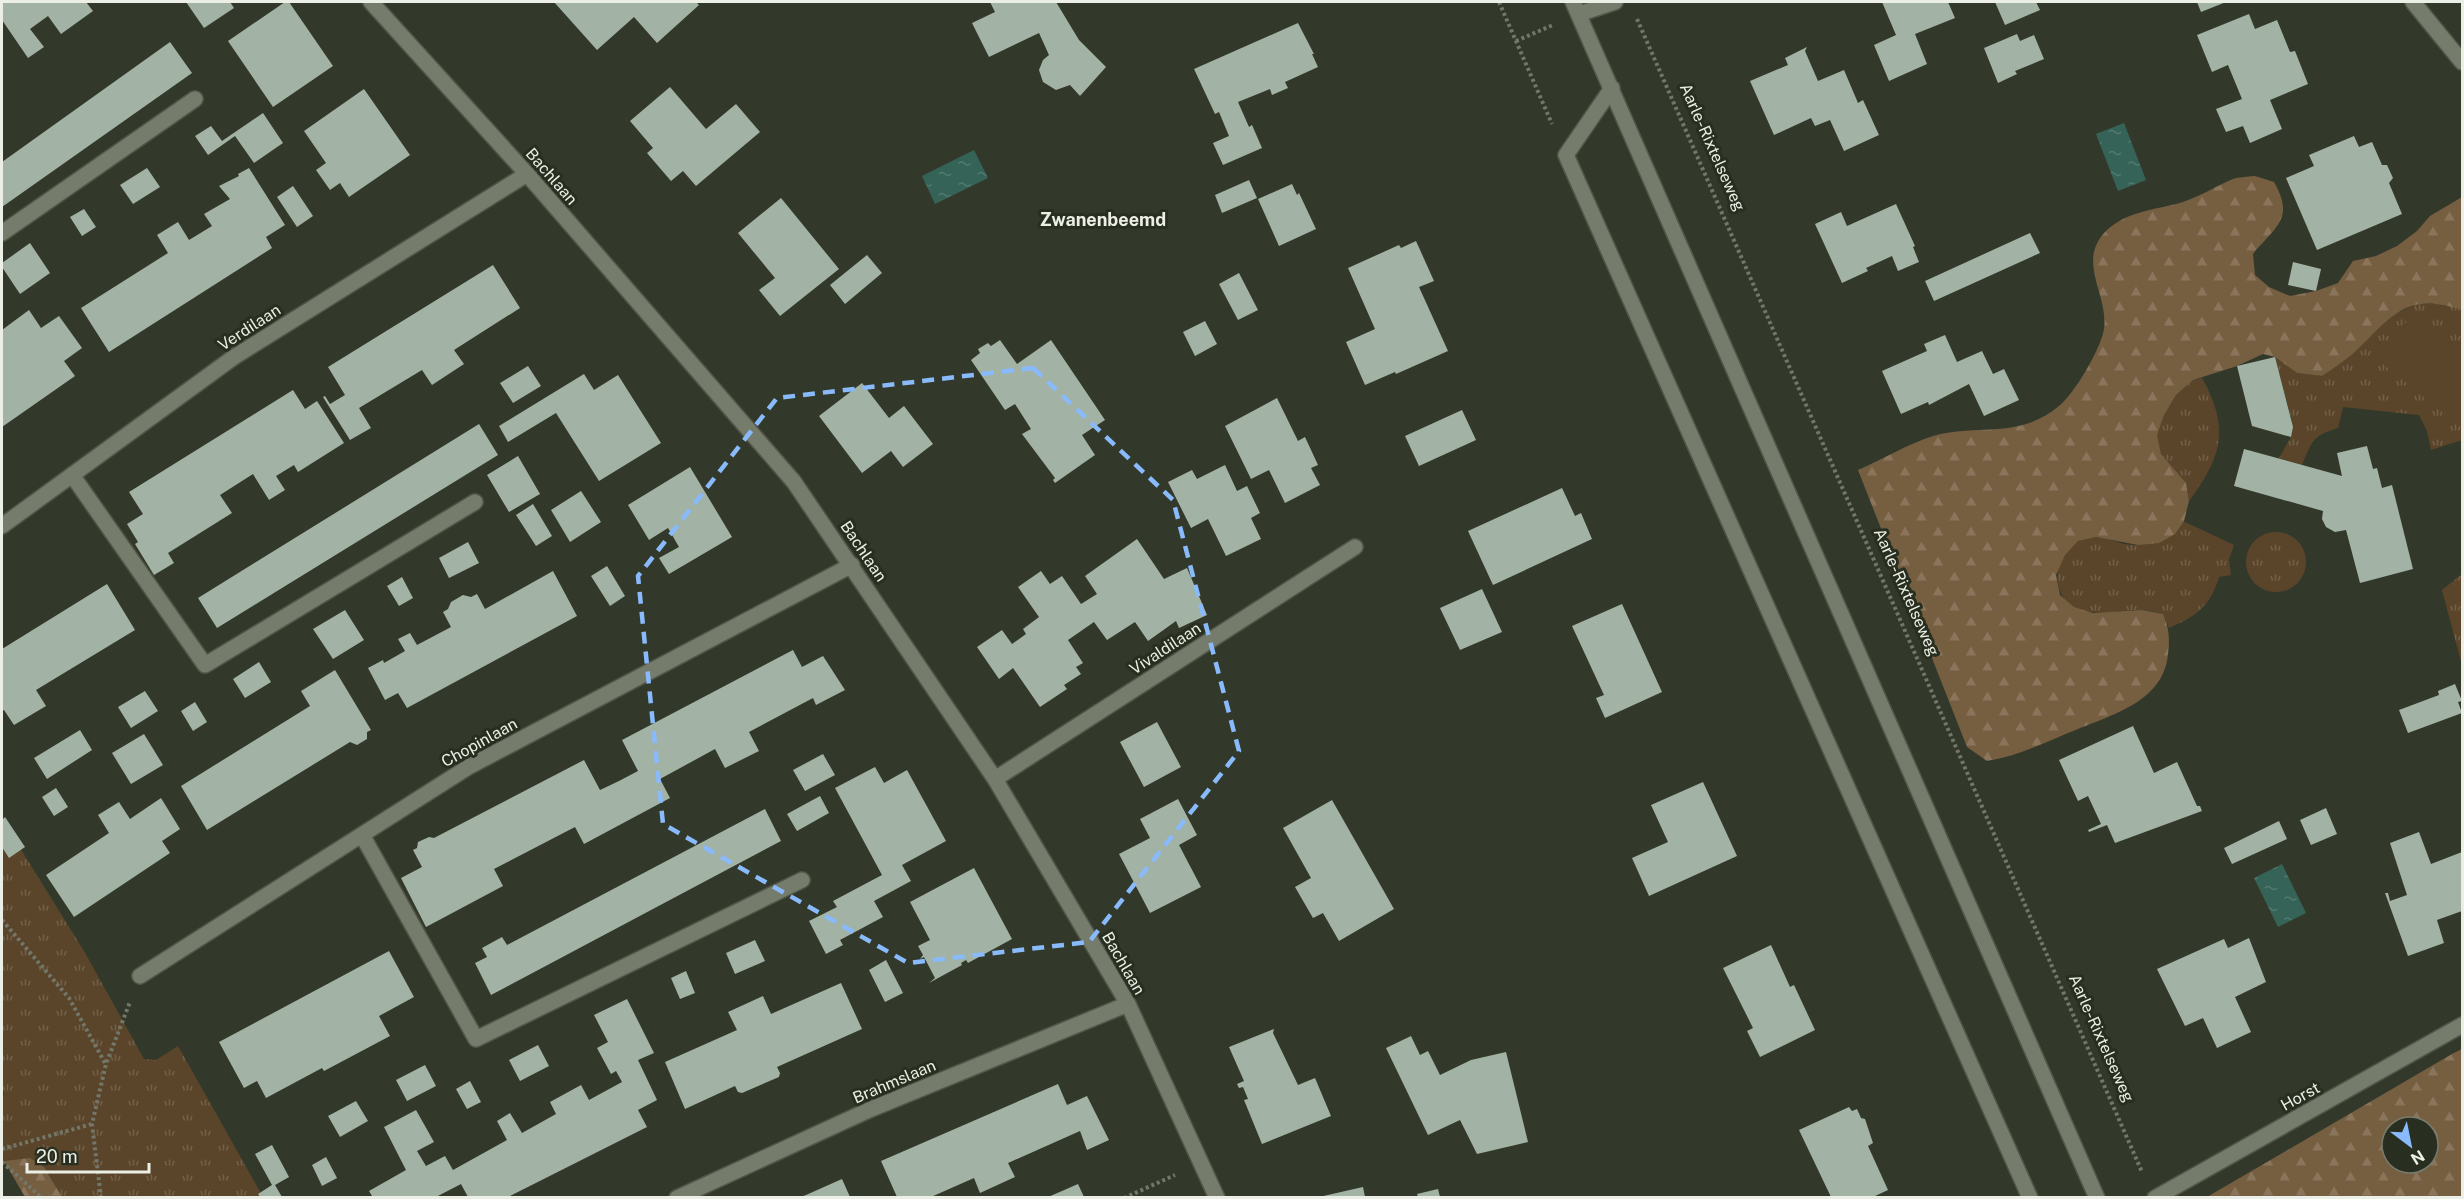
<svg xmlns="http://www.w3.org/2000/svg" width="2464" height="1199" font-family="'Public Sans',sans-serif">
<style>
.grass{fill:url(#grass-tufts)}
.forest{fill:url(#forest-firs);fill-rule:evenodd}
.pitch{fill:#5a452a}
.water{fill:url(#water-ripples)}
.building{fill:#a2b3a5}
.lines{fill:none;stroke-linecap:round;stroke-linejoin:round}
.service-casing{stroke:#515649;stroke-width:18}
.minor-casing{stroke:#515649;stroke-width:18}
.tertiary-casing{stroke:#515649;stroke-width:18}
.path{stroke:#72776a;stroke-width:4;stroke-dasharray:3 3;stroke-linecap:butt}
.service{stroke:#767c6b;stroke-width:15}
.minor{stroke:#767c6b;stroke-width:15}
.tertiary{stroke:#767c6b;stroke-width:15}
.marked{fill:none;stroke:#89bafc;stroke-width:4.5;stroke-dasharray:12 8;stroke-linejoin:round}
.labels{text-anchor:middle;stroke-width:6;stroke-linejoin:round;paint-order:stroke}
.street-label{font-size:16px;fill:#ebefe5;stroke:#292f20}
.neighbourhood-label{font-size:18px;font-weight:bold;fill:#ebefe5;stroke:#292f20}
</style>
<defs>
<pattern id="grass-tufts" width="24" height="20" patternUnits="userSpaceOnUse" patternTransform="scale(1.5)"><rect width="24" height="20" fill="#5a452a"/><path d="M3 7l-1-3M5 7V3M7 7l1-3M15 17l-1-3M17 17v-4M19 17l1-3" fill="none" stroke="#726049"/></pattern>
<pattern id="forest-firs" width="22" height="20" patternUnits="userSpaceOnUse" patternTransform="scale(1.5)"><rect width="22" height="20" fill="#765e41"/><path d="M5 1l3.5 6h-7zM16 11l3.5 6h-7z" fill="#8a755c"/></pattern>
<pattern id="water-ripples" width="26" height="14" patternUnits="userSpaceOnUse" patternTransform="scale(1.5)"><rect width="26" height="14" fill="#366358"/><path d="M2 4q2-2 4 0t4 0M15 11q2-2 4 0t4 0" fill="none" stroke="#537a70"/></pattern>
</defs>
<rect width="100%" height="100%" fill="#33392a"/>
<path class="grass" d="M2416 304H2444L2462 310V440L2431 450 2427 431 2419 415 2343 407 2338 428C2312 436 2312 441 2302 465L2279 458 2291 437 2292 422 2275 357 2297 373 2322 376 2359 348 2372 333 2393 315Z
M2202 378C2230 428 2222 457 2189 501L2186 483 2161 454 2156 435 2164 415 2176 395 2193 380Z
M2183 521 2234 545 2229 559 2231 575 2219 577C2210 607 2196 616 2169 628L2163 614C2155 612 2147 610 2140 610 2118 610 2097 617 2076 608 2049 596 2053 553 2079 541 2101 530 2118 547 2138 545 2146 544 2174 526 2183 521Z
M2246 562a30 30 0 1 1 60 0a30 30 0 1 1-60 0Z
M2462 574V665L2442 590Z
M2 819 84 951 144 1059 156 1060 178 1046 263 1197H62C42 1164 45 1157 4 1161L2 1156V1100L4 1094 2 1086Z"/>
<path class="forest" d="M2255 176 2274 182C2295 219 2276 226 2253 254L2255 275 2269 287 2290 296 2316 291 2338 283 2353 261 2376 256 2397 246 2417 231 2430 216 2462 197V310C2409 292 2394 313 2359 348 2348 359 2335 367 2322 376L2297 373 2275 357 2263 354 2237 366 2193 380 2176 395 2164 415 2157 435 2161 454 2186 483 2189 501 2184 521 2175 534 2159 543 2138 545 2096 537 2078 541 2065 555 2056 575 2060 595 2074 607 2093 613 2142 610 2163 614C2169 627 2170 639 2168 654 2164 700 2115 714 2078 729 2047 741 2020 756 1987 761L1967 747 1858 470C1883 459 1908 444 1933 436 1979 423 2018 440 2059 406 2074 394 2101 349 2104 329 2109 294 2075 261 2107 230 2129 210 2157 210 2183 202 2201 196 2216 186 2233 179 2239 177 2248 177 2255 176Z
M2462 1049V1197H2207L2452 1054ZM2392 1127H2428V1163H2392Z
M30 1158 44 1167 62 1197H25L4 1161Z"/>
<path class="pitch" d="M2415 311 2462 350 2461 427 2376 358Z"/>
<path class="water" d="M2124 123 2146 180 2118 191 2096 134Z
M974 150 988 178 935 204 922 176Z
M2282 864 2306 913 2278 927 2254 878Z"/>
<path class="building" d="M2 2H86L93 11 61 34 48 16 30 29 44 47 28 58 2 20Z
M186 2H230L234 8 204 28Z
M285 2H289L333 66 273 107 228 41Z
M554 2H696L699 5 657 43 634 17 597 50Z
M990 2H1056L1079 40 1106 67 1080 96 1070 85 1056 90 1043 82 1039 70 1043 60 1049 55 1039 33 989 57 972 23 995 12Z
M1882 2H1948L1955 18 1915 34 1927 64 1889 81 1874 45 1896 35Z
M1995 2H2036L2040 10 2005 25Z
M2197 2H2226L2201 12Z
M2249 14 2255 29 2277 20 2290 52 2295 51 2308 84 2270 100 2282 129 2250 143 2243 126 2226 132 2216 109 2242 99 2228 65 2212 72 2197 35Z
M1298 23 1314 54H1312L1318 67 1285 82 1288 88 1272 95 1270 89 1238 102 1249 127 1252 125 1262 148 1223 165 1213 143 1229 136 1219 112 1215 114 1194 69Z
M2017 34 2020 41 2034 35 2044 59 2015 71 2017 74 1998 83 1984 48Z
M170 42 192 73 2 207V162Z
M1807 47 1805 51 1818 81 1844 70 1858 103 1863 100 1879 135 1844 151 1830 120 1815 126 1811 118 1774 135 1750 81 1788 65 1785 58Z
M670 87 706 129 736 104 760 132 696 186 683 171 671 181 647 153 653 148 630 121Z
M364 89 410 155 349 197 340 183 330 190 316 170 326 163 304 131Z
M263 113 283 143 254 163 235 136 208 155 195 136 211 126 222 141Z
M2354 136 2359 147 2372 142 2382 165H2387L2393 178 2389 183 2402 214 2317 250 2286 178 2314 166 2309 155Z
M147 168 160 187 133 204 120 185Z
M249 168 285 225 266 237 272 248 109 352 81 308 168 253 157 235 178 222 189 240 212 226 204 214 230 199 219 186 239 176 238 174Z
M1249 180 1257 198 1222 213 1215 195Z
M1292 184 1297 195 1299 193 1316 229 1279 246 1258 199Z
M293 186 313 216 297 227 277 197Z
M781 198 839 269 780 316 759 290 775 278 738 233Z
M1896 204 1915 246 1913 247 1919 262 1898 271 1892 256 1866 268 1868 271 1842 283 1815 224 1841 212 1847 226Z
M84 209 96 227 82 236 70 217Z
M2030 233 2040 253 1934 301 1925 281Z
M1416 241 1434 281 1419 287 1448 351 1396 374 1395 372 1365 385 1346 342 1375 329 1348 268 1399 245 1401 248Z
M30 243 50 273 20 294 2 267V263Z
M867 255 882 273 845 304 830 285Z
M2293 262 2321 269 2316 291 2288 285Z
M493 265 520 308 454 350 464 364 432 385 422 370 359 408 371 428 350 440 323 397 325 396 330 404 345 395 328 367Z
M1239 273 1258 310 1238 320 1219 284Z
M29 310 41 328 59 316 82 348 64 361 75 376 2 427V330Z
M1205 321 1217 344 1195 356 1183 332Z
M1945 335 1957 362 1982 351 1993 374 2004 369 2019 400 1984 416 1969 384 1929 405 1928 402 1901 414 1882 371 1927 351 1924 344Z
M1000 340 1017 364 1051 340 1105 420 1082 435 1095 455 1055 483 1053 480 1055 478 1022 434 1031 429 1015 404 1005 410 971 360 980 353 978 349 988 343 991 346Z
M2275 357 2293 427 2291 437 2252 426 2237 366Z
M528 366 541 386 513 403 500 383Z
M584 374 594 390 618 375 661 443 599 481 556 413 508 442 499 426Z
M862 383 889 418 904 406 933 444 903 467 891 451 862 473 819 416Z
M293 390 305 409 317 401 344 443 298 472 294 465 276 476 285 490 269 500 253 474 220 495 232 513 168 553 174 563 154 575 135 544 138 542 127 524 143 514 129 492Z
M1277 398 1298 441 1305 437 1318 465 1311 468 1320 485 1285 503 1269 470 1251 479 1225 426Z
M1462 410 1476 440 1419 466 1405 436Z
M479 424 498 455 217 628 198 598Z
M2367 446 2373 469 2377 468 2382 488 2392 485 2413 569 2360 583 2346 530 2335 532 2326 527 2322 519 2323 511 2234 486 2244 449 2342 476 2337 453Z
M518 456 540 494 509 512 487 475Z
M1225 465 1237 491 1247 486 1260 513 1251 518 1261 539 1226 556 1208 519 1191 528 1168 482 1192 470 1197 479Z
M690 467 732 537 669 574 659 558 679 547 668 528 649 540 628 505Z
M1562 488 1575 516 1581 513 1592 539 1493 585 1468 531Z
M581 491 601 522 570 542 551 510Z
M533 504 552 536 536 546 516 515Z
M1137 539 1164 579 1187 568 1207 615 1179 628 1176 621 1148 641 1135 622 1107 640 1094 622 1068 640 1083 663 1076 667 1081 674 1064 685 1067 689 1040 707 1013 668 999 679 977 647 1002 630 1012 644 1026 634 1023 629 1039 617 1018 587 1041 571 1050 584 1062 576 1081 604 1097 594 1085 576Z
M468 542 479 563 449 578 439 558Z
M607 566 625 596 610 606 591 576Z
M553 571 577 616 407 708 398 693 385 700 368 668 383 660 384 663 405 651 398 639 410 633 417 645 451 627 443 612 448 609 451 602 463 595 471 597 477 594 485 609Z
M402 577 413 598 399 606 387 586Z
M107 584 135 630 36 690 46 706 14 725 4 710 2 711V649Z
M1482 589 1502 632 1460 650 1440 608Z
M1622 604 1662 692 1605 718 1596 698 1604 695 1572 626Z
M345 610 364 640 333 659 313 629Z
M793 650 802 667 823 656 845 690 816 705 813 698 749 732 759 751 725 768 715 749 660 779 670 798 584 844 575 827 494 869 503 886 426 927 401 878 422 867 413 850 417 848 418 842 429 837 434 838 584 760 600 790 619 781 638 771 622 740Z
M259 662 271 682 245 698 233 679Z
M335 670 371 730 367 732V739L357 745 350 742 207 830 181 786 310 706 301 691Z
M2455 684 2462 701 2458 702 2462 713 2408 733 2399 710 2439 695 2438 691Z
M145 691 158 711 131 728 118 707Z
M195 702 207 722 193 731 181 711Z
M1157 722 1181 767 1144 787 1120 742Z
M2133 726 2154 773 2177 762 2197 806H2200L2202 811 2115 843 2107 825 2089 832 2088 830 2101 824 2088 796 2078 801 2059 760Z
M80 730 92 750 47 779 34 758Z
M144 734 163 765 131 784 112 753Z
M823 754 835 775 805 791 793 770Z
M875 767 884 783 907 770 946 841 902 865 911 881 874 901 883 917 840 940 843 945 826 954 809 921 837 907 833 901 882 875 835 788Z
M1703 782 1737 856 1649 896 1632 858 1668 842 1651 805Z
M56 788 68 807 54 816 42 797Z
M820 796 829 813 797 831 787 814Z
M161 798 180 829 162 841 170 853 74 917 46 875 109 833 98 815 119 802 130 819Z
M1178 799 1197 835 1179 845 1201 887 1150 913 1119 854 1150 838 1140 819Z
M1332 800 1394 909 1339 941 1323 913 1313 918 1295 887 1311 878 1283 828Z
M2326 808 2337 834 2311 845 2300 820Z
M765 809 781 841 491 995 475 963 487 957 482 948 502 937 507 945Z
M5 817 25 847 9 858 2 847V820Z
M2279 821 2287 839 2232 864 2224 848Z
M2419 832 2431 864 2462 852V911L2437 920 2444 943 2408 956 2385 893H2388L2390 901 2407 895 2390 843Z
M974 868 1012 939 968 963 966 960 961 963 962 965 929 983 935 978 924 957 920 959 923 955 918 946 930 940 910 902Z
M2249 938 2266 982 2235 997 2251 1032 2217 1048 2203 1018 2185 1026 2157 969 2224 939 2228 948Z
M755 940 765 961 735 974 726 953Z
M1771 945 1790 987 1794 985 1815 1030 1760 1057 1747 1031 1753 1028 1723 968Z
M389 951 414 997 379 1016 390 1036 324 1071 322 1068 266 1098 257 1081 244 1088 219 1042Z
M886 960 903 993 885 1002 869 970Z
M686 971 695 993 680 999 671 978Z
M841 983 862 1029 777 1067 780 1073 779 1077 742 1093 738 1092 735 1086 685 1109 665 1062 737 1030 728 1012 763 996 771 1014Z
M627 999 654 1053 638 1060 657 1100 638 1110 647 1127 508 1197H468L461 1184 436 1197H370L372 1196 369 1191 406 1170 384 1127 416 1110 434 1142 417 1151 426 1166 445 1156 453 1170 507 1140 497 1121 510 1113 522 1133 556 1114 550 1102 581 1085 589 1100 622 1082 616 1071 611 1074 597 1048 608 1042 594 1015Z
M1274 1029 1273 1033 1298 1085 1315 1078 1331 1116 1262 1144 1244 1100 1248 1099 1243 1087 1239 1088 1237 1084 1244 1081 1229 1047Z
M1411 1036 1420 1055 1428 1051 1440 1075 1471 1060 1506 1052 1528 1142 1477 1154 1460 1120 1428 1135 1386 1048Z
M538 1045 549 1066 520 1081 509 1060Z
M425 1065 436 1086 407 1101 396 1080Z
M470 1081 481 1102 467 1109 456 1089Z
M1058 1084 1067 1105 1087 1096 1109 1140 1087 1150 1080 1131 1008 1163 1015 1177 980 1193 974 1178 931 1197H897L881 1161Z
M356 1101 368 1121 340 1137 328 1116Z
M1849 1107 1852 1111 1857 1109 1861 1118 1865 1119 1873 1143 1868 1146 1888 1190 1873 1197H1831L1799 1130Z
M272 1145 289 1177 275 1185 282 1197H260L258 1194 272 1185 255 1154Z
M326 1157 337 1178 322 1186 312 1165Z
M842 1179 850 1197H800L806 1195Z
M1078 1184 1084 1197H1048L1062 1191Z
M1363 1187 1365 1197H1319Z
M1438 1189 1440 1197H1418L1417 1194Z"/>
<g class="lines">
<g class="service-casing">
<path id="service" d="M2 233 195 99
M72 475 205 665 475 502
M362 835 476 1039 802 880"/>
</g>
<g class="minor-casing">
<path id="minor" d="M371 2 527 174 794 482 995 779 1128 1004 1217 1198
M2413 2 2462 62
M1579 14 1615 2
M1612 88 1566 155 2030 1198
M2 526 234 357 527 174
M995 779 1355 547
M140 976 470 766 852 565
M677 1198 869 1110 1128 1004
M2155 1198 2462 1025"/>
</g>
<g class="tertiary-casing">
<path id="tertiary" d="M1573 2 2097 1198"/>
</g>
<path class="path" d="M1499 2 1552 124
M1637 19 2142 1172
M1516 41 1553 25
M2 920 69 998 105 1063
M2 1149 92 1124
M2 1162 42 1198
M101 1198 92 1124 106 1064 130 1002
M1124 1198 1175 1175"/>
<use href="#service" class="service"/>
<use href="#minor" class="minor"/>
<use href="#tertiary" class="tertiary"/>
</g>
<path class="marked" d="M1033 368 1173 500 1239 751 1089 942 908 963 663 824 638 576 777 398Z"/>
<g class="labels">
<g class="street-label">
<text transform="translate(1713 147) rotate(66)" y="6">Aarle-Rixtelseweg</text>
<text transform="translate(552 176) rotate(49)" y="6">Bachlaan</text>
<text transform="translate(249 327) rotate(-33)" y="6">Verdilaan</text>
<text transform="translate(864 551) rotate(56)" y="6">Bachlaan</text>
<text transform="translate(1907 592) rotate(66)" y="6">Aarle-Rixtelseweg</text>
<text transform="translate(1165 648) rotate(-33)" y="6">Vivaldilaan</text>
<text transform="translate(479 742) rotate(-29)" y="6">Chopinlaan</text>
<text transform="translate(1124 963) rotate(60)" y="6">Bachlaan</text>
<text transform="translate(2102 1038) rotate(66)" y="6">Aarle-Rixtelseweg</text>
<text transform="translate(894 1081) rotate(-23)" y="6">Brahmslaan</text>
<text transform="translate(2300 1096) rotate(-29)" y="6">Horst</text>
</g>
<g class="neighbourhood-label">
<text x="1103" y="226">Zwanenbeemd</text>
</g>
</g>
<rect width="2464" height="1199" fill="none" stroke="#ebefe5" stroke-width="6"/>
<g transform="translate(2410 1145) rotate(148)"><circle r="28" fill="#292f20" stroke="#777c6f" stroke-width="1.5"/>
<path d="M0-4.5L10 22L0 15L-10 22Z" fill="#89bafc"/>
<text y="-9" font-size="16" font-weight="bold" text-anchor="middle" fill="#ebefe5">N</text>
</g>
<path d="M27 1163v9h122v-9" fill="none" stroke="#ebefe5" stroke-width="3"/>
<text x="36" y="1163" font-size="18" fill="#ebefe5" stroke="#292f20" stroke-width="4.5" paint-order="stroke">20 m</text>
</svg>
